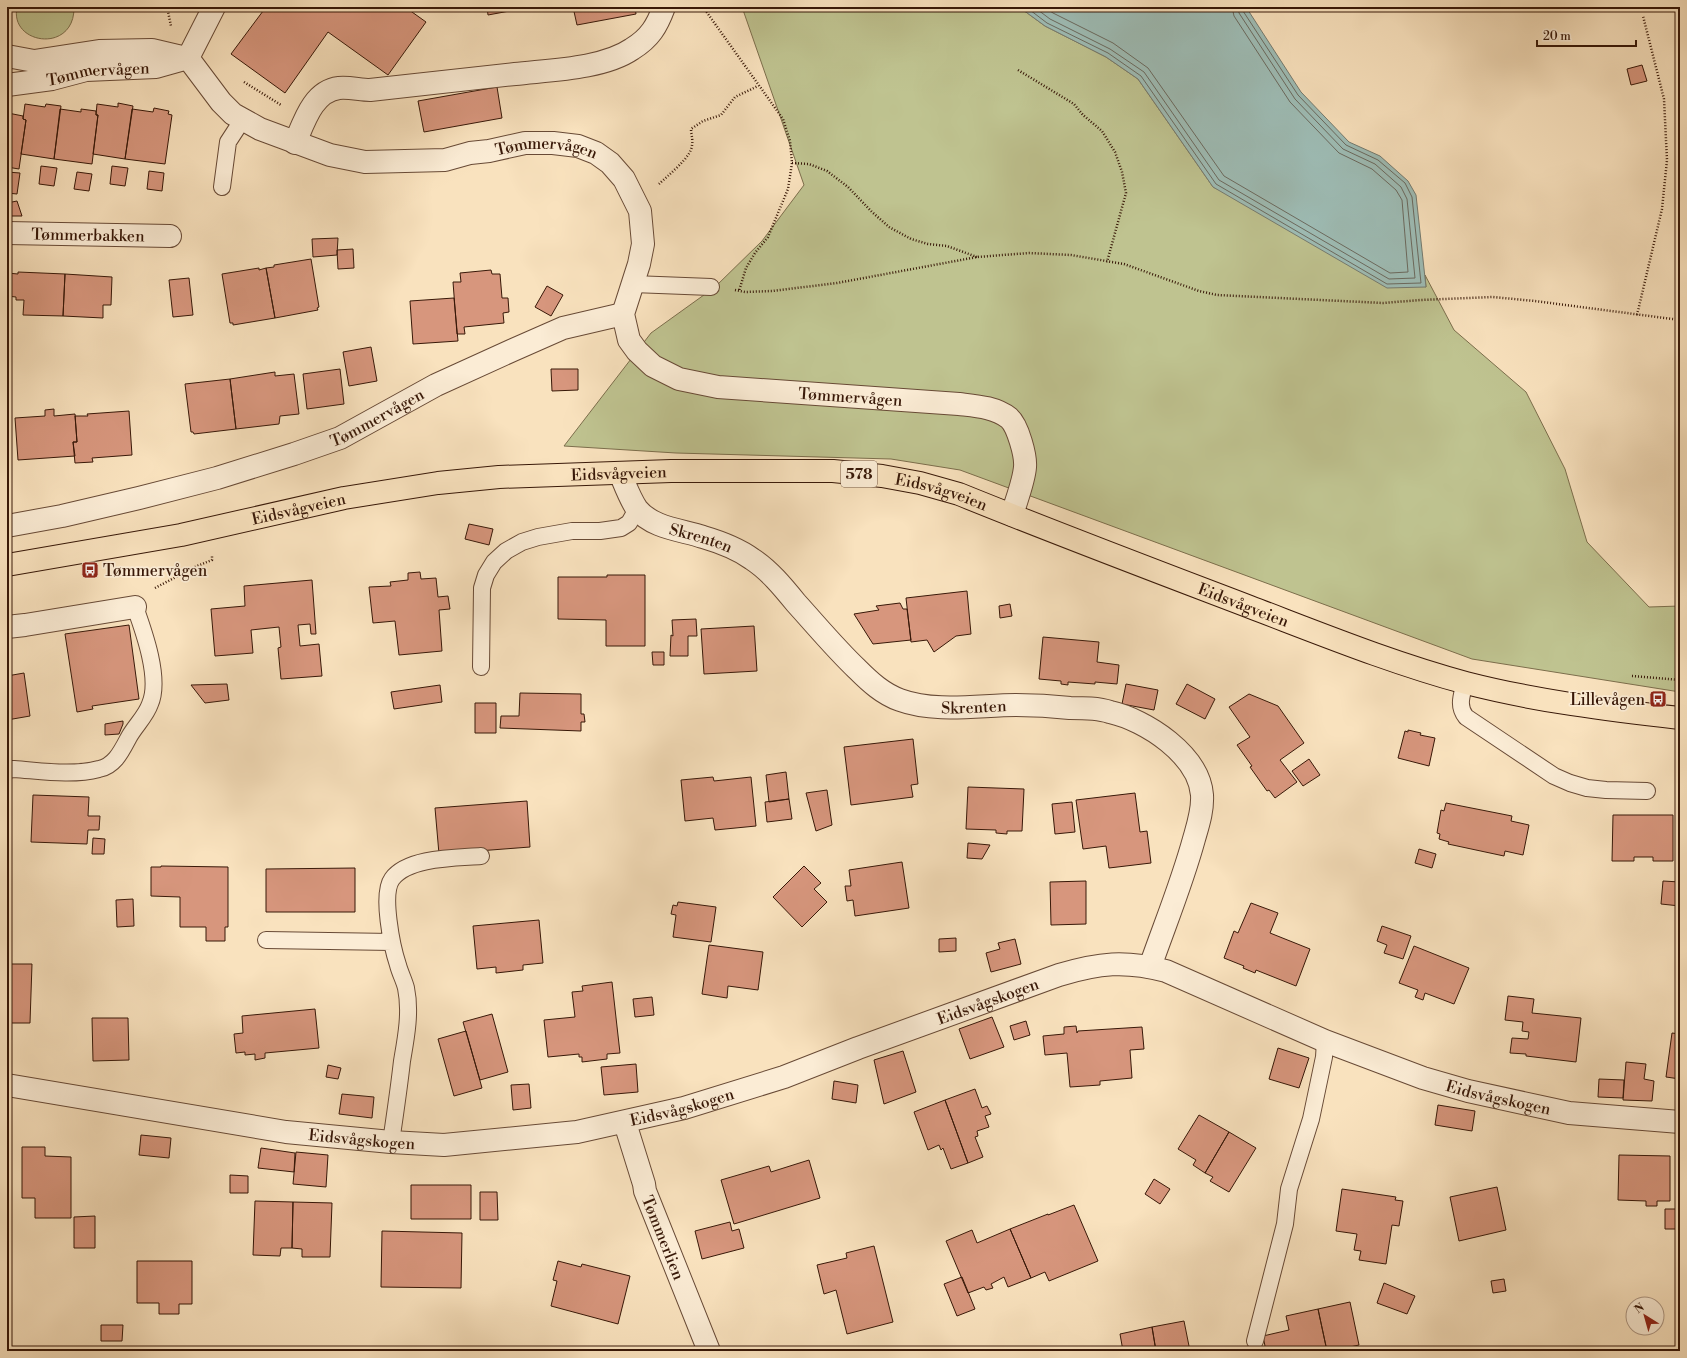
<svg xmlns="http://www.w3.org/2000/svg" width="1687" height="1358" font-family="'Libre Bodoni',serif">
<style>
.green{fill:#bfc390;stroke:#7c6e4c}
.water{fill:#9ebdb6;stroke:#757b70}
.lines{fill:none;stroke-linecap:round;stroke-linejoin:round}
.shore{stroke:#6b6a5f;stroke-width:1}
.building{fill:#d7967d;stroke:#381808}
.service-casing{stroke:#684a36;stroke-width:18}
.minor-casing{stroke:#684a36;stroke-width:24}
.primary-casing{stroke:#381808;stroke-width:24}
.path{stroke:#381808;stroke-width:2.5;stroke-dasharray:1 2;stroke-linecap:butt}
.service{stroke:#fbecd5;stroke-width:16}
.minor{stroke:#fbecd5;stroke-width:22}
.primary{stroke:#f9e2be;stroke-width:22}
.labels{text-anchor:middle;stroke-width:3.5;stroke-linejoin:round;paint-order:stroke}
.shield{fill:#fbecd5;stroke:#725846;stroke-width:1}
.shield-label{font-size:15px;font-weight:bold;fill:#381808}
.street-label{font-size:16px;fill:#381808;stroke:#fbecd5}
.poi-label{font-size:16px;fill:#381808;stroke:#fbecd5;text-anchor:start}
</style>
<rect width="100%" height="100%" fill="#f9e2be"/>
<filter id="stains"><feTurbulence type="fractalNoise" baseFrequency=".005" numOctaves="4"/><feColorMatrix values="0 0 0 0 .2 0 0 0 0 .09 0 0 0 0 .02 0 0 0 .5 -.17"/></filter>
<radialGradient id="worn" r=".72"><stop offset=".6" stop-color="#630" stop-opacity="0"/><stop offset="1" stop-color="#630" stop-opacity=".3"/></radialGradient>
<path class="green" d="M17 7H74C75 54 9 45 17 7Z
M742 7H1019L1045 26 1106 57 1138 79 1213 187 1426 287 1425 275 1454 330 1526 392 1565 469 1587 542 1649 607 1680 606V692L1472 659 960 470 891 459 676 453 564 446 651 333 715 287 762 241 804 185Z"/>
<path class="water" d="M1019 7H1246L1301 92 1349 142 1380 156 1408 181 1416 195 1426 287 1387 288 1213 187 1138 79 1106 57 1045 26Z"/>
<g class="lines">
<path class="shore" d="M1026 7 1047 23 1108 53 1141 76 1216 184 1387 284 1421 283 1412 197 1405 183 1378 160 1346 145 1298 95 1243 11V7
M1034 7 1050 19 1110 49 1144 72 1219 180 1389 279 1415 278 1407 199 1401 187 1375 164 1343 149 1295 99 1239 13 1238 7
M1044 7 1053 13 1113 43 1148 68 1224 176 1390 273 1408 272 1402 200 1396 190 1372 169 1339 153 1290 102 1234 16 1232 7"/>
</g>
<path class="building" d="M266 7H405L426 22 388 75 328 32 285 93 231 54Z
M487 7H531L488 15Z
M573 7H635L636 14 577 25Z
M1642 65 1647 81 1631 85 1627 69Z
M497 87 502 118 424 132 418 101Z
M118 103 133 106 125 159 93 154 98 115H96L97 104 118 107Z
M25 104 45 107 46 104 61 106 54 159 21 154 26 120 23 119Z
M154 108 169 111 168 114 172 115 165 164 125 159 132 109 153 112Z
M60 109 81 112V109L96 111V115H98L92 164 54 159Z
M8 113 23 116V119L26 120 19 169 7 167Z
M41 166 57 168 54 186 39 184Z
M112 166 128 168 125 186 110 184Z
M149 171 164 173 162 191 147 189Z
M7 172 20 173 17 194 7 193Z
M77 172 92 174 89 191 74 189Z
M17 201 22 216H7V203Z
M338 238 337 255 313 257 312 239Z
M353 249 354 268 338 269 337 250Z
M311 259 319 307 317 308 318 310 275 318 266 268 274 267V265Z
M259 268V270L266 268 275 318 233 325V323H230L222 274Z
M491 270 492 274H500L502 298H508L509 312 503 313 504 323 464 327 465 334H457L453 282H461L460 273Z
M18 272 65 274 63 316 23 315 24 300H16V297L7 296V273L18 274Z
M65 274 112 277 111 305H103V318L63 316Z
M189 278 193 315 173 317 169 280Z
M547 286 563 295 551 316 535 307Z
M454 298 458 341 413 344 410 301Z
M371 347 377 381 349 386 343 352Z
M340 369 344 404 307 409 303 374Z
M551 369H578V390L552 391Z
M275 372V376L294 374 299 414 280 416 279 424 236 429 230 379Z
M230 379 236 429 194 434 193 432H191L185 384Z
M54 409V416L75 414 77 442H73L75 456 18 460 15 418 45 416V410Z
M129 411 132 455 92 458 93 462 75 463 73 442H77L75 416H88L87 414Z
M469 524 493 529 489 545 465 539Z
M420 572 421 579 436 578 438 597 448 596 450 609 439 610 442 651 399 655 395 621 373 623 369 587 391 586 390 582 408 580V573Z
M607 575H645V646H606V620L558 619V577H607Z
M312 580 316 634H311L310 624 298 625 300 646 319 644 322 676 281 679 278 648 281 647 279 627 251 630 253 653 215 656 211 609 245 606 244 586Z
M967 591 971 634 956 636 934 652 927 640 911 642 906 598Z
M900 603 903 609H907L911 640 873 644 854 614 879 610 876 606Z
M1010 604 1012 616 1000 618 999 606Z
M696 619 697 636H688V656H670L671 635 673 636 672 620Z
M129 625 139 699 92 706 93 709 77 712 65 634Z
M754 626 757 671 704 674 701 629Z
M1043 637 1099 642 1097 662 1119 665 1117 684 1095 682V684L1068 682V685L1061 684V681L1039 679Z
M652 652H664V665H653Z
M24 673 30 716 7 720V676Z
M227 684 229 700 205 703 191 685Z
M1126 684 1158 690 1154 710 1122 704Z
M1187 684 1215 699 1205 719 1176 704Z
M440 685 442 702 394 709 391 692Z
M520 693 581 694V714H584L585 722H581V731L500 728 501 716H519Z
M1249 694 1278 706 1304 743 1280 760 1297 782 1275 798 1269 790 1267 791 1250 767 1252 766 1237 745 1250 737 1229 707Z
M475 703H496V733H475Z
M123 721V724L119 734 105 735V724Z
M1408 730 1421 733 1420 735 1435 738 1429 766 1398 758 1405 731 1408 732Z
M913 739 918 784 911 785 913 797 851 805 844 747Z
M1309 759 1320 775 1303 786 1292 771Z
M786 772 789 799 769 802 766 775Z
M713 777 714 781 751 777 756 826 715 830 713 818 685 821 681 780Z
M968 787 1024 789 1022 831H1007V834L996 833V830L966 829Z
M827 790 832 825 816 831 806 793Z
M1135 793 1140 832 1147 831 1151 863 1109 868 1106 846 1083 849 1076 800Z
M33 795 89 797 88 816H100L99 830H88L87 844 31 842Z
M789 799 792 819 767 822 765 802Z
M527 801 530 847 439 854 435 808Z
M1072 802 1075 832 1055 834 1052 804Z
M1446 803 1512 816 1511 821 1529 825 1523 855 1505 851 1504 856 1448 844 1449 842 1439 839 1440 834 1437 833 1441 810 1444 811Z
M1613 815H1673V861H1653V857H1634V861H1612Z
M93 838 105 839 104 854H92Z
M968 843 990 845 982 859 967 858Z
M1419 849 1436 854 1432 868 1415 863Z
M902 862 909 908 855 916 853 900 847 901 845 886H851L849 870Z
M161 866 228 867V927H225V941H206V927H180V897L151 896V867H161Z
M804 866 821 883 814 889 827 902 802 927 773 897Z
M355 868V912H266V869Z
M1086 881V924L1051 925 1050 882Z
M1663 881 1680 882V906L1661 904Z
M133 899 134 926 117 927 116 900Z
M678 902 716 907 711 942 673 937 676 915 671 914 673 905 677 906Z
M1251 903 1278 913 1270 933 1310 949 1296 986 1256 970 1255 973 1243 968 1244 966 1224 958 1234 931 1238 933Z
M539 920 543 963 523 965V970L496 973V967L477 969 473 926Z
M1382 926 1411 936 1403 959 1384 953 1387 945 1377 941Z
M956 938V951L939 952V939Z
M1015 939 1021 964 991 972 986 953 1000 949 998 943Z
M709 945 763 952 758 990 728 986 727 998 702 994Z
M1414 946 1469 968 1454 1004 1425 993 1423 1000 1415 997 1418 990 1399 983Z
M7 964H32L30 1023H7Z
M612 982 620 1053 607 1054V1059L582 1062V1057H579V1054L548 1057 544 1020 575 1017 572 992 583 991 582 986Z
M1508 996 1534 999 1532 1013 1581 1018 1576 1062 1526 1056V1054L1510 1053 1512 1038 1528 1039 1529 1032 1522 1031 1523 1022 1505 1020Z
M652 997 654 1015 635 1017 633 999Z
M315 1009 319 1048 265 1053V1058L255 1060V1054L245 1055V1052L236 1053 234 1034 243 1033 242 1016Z
M492 1014 508 1072 480 1080 463 1022Z
M992 1017 1004 1047 970 1059 959 1029Z
M92 1018H128L129 1060 93 1061Z
M1026 1021 1030 1035 1014 1040 1010 1026Z
M1076 1026 1077 1033 1078 1031 1142 1027 1144 1049 1130 1050 1132 1078 1100 1081V1085L1070 1087 1067 1053 1045 1055 1043 1036 1064 1034V1027Z
M466 1031 482 1088 454 1096 438 1039Z
M1672 1033 1680 1034V1079L1666 1077Z
M1278 1048 1309 1058 1299 1088 1269 1079Z
M903 1051 916 1092 884 1104 874 1060Z
M1626 1062 1646 1064 1644 1079 1654 1081 1652 1101 1623 1100Z
M636 1064 638 1092 604 1095 601 1067Z
M328 1065 341 1068 338 1079 326 1077Z
M1599 1079 1624 1080 1623 1098 1598 1097Z
M834 1081 858 1085 856 1103 832 1099Z
M529 1084 531 1108 513 1110 511 1085Z
M975 1089 982 1108 987 1106 991 1114 985 1116 989 1127 977 1131 978 1136 975 1137 983 1157 968 1163 945 1100Z
M342 1094 374 1097 372 1118 339 1114Z
M945 1100 968 1163 951 1169 943 1148 941 1150 939 1145 928 1150 914 1112Z
M1438 1105 1475 1111 1472 1131 1435 1125Z
M1199 1115 1229 1132 1205 1173 1193 1165 1196 1160 1178 1149Z
M1229 1132 1256 1148 1229 1192 1210 1181 1213 1177 1205 1173Z
M141 1135 171 1138 169 1158 139 1155Z
M22 1147H45V1156L71 1157V1218H35V1198H22Z
M261 1148 295 1153 294 1172 258 1168Z
M296 1152 328 1155 326 1187 293 1184Z
M1619 1155 1670 1156V1201H1657V1206H1646V1201L1618 1200Z
M809 1160 820 1198 734 1224 721 1180 769 1166 771 1172Z
M230 1175 248 1176V1193H230Z
M1154 1179 1170 1189 1160 1204 1145 1194Z
M411 1185H471V1219H411Z
M1497 1187 1506 1230 1459 1241 1450 1197Z
M1342 1189 1396 1197 1395 1200 1403 1201 1399 1226 1392 1225 1386 1264 1359 1260 1361 1251 1354 1250 1357 1234 1336 1231Z
M480 1192H497L498 1220H480Z
M255 1201 293 1202 292 1248H281L280 1256 253 1255Z
M293 1202 332 1203 330 1257H302V1249L292 1248Z
M1074 1205 1098 1261 1049 1281 1045 1272 1031 1278 1010 1229 1048 1214V1215Z
M1665 1209H1677V1212H1680V1226H1677V1229H1665Z
M95 1216V1248H74V1217Z
M730 1222 732 1231 739 1229 744 1248 702 1259 695 1231Z
M1010 1229 1031 1278 1008 1287 1004 1277 991 1284 993 1288 986 1290 984 1287 968 1293 946 1241 972 1230 977 1243Z
M382 1231 462 1233 461 1288 381 1287Z
M874 1246 893 1322 847 1334 836 1290 824 1294 817 1265 847 1258 846 1253Z
M137 1261H192V1304H179V1314H159V1303H137Z
M558 1261 581 1267 582 1264 630 1276 618 1324 551 1306 557 1281 553 1280Z
M962 1277 975 1309 957 1316 944 1284Z
M1504 1279 1506 1291 1493 1293 1491 1281Z
M1384 1283 1415 1296 1407 1314 1377 1303Z
M1350 1302 1359 1345 1341 1349 1342 1351H1327L1318 1309Z
M1318 1309 1327 1351H1266L1263 1336 1289 1330 1286 1316Z
M1184 1321 1190 1351H1156L1152 1327Z
M101 1325H123L122 1341H101Z
M1152 1327 1156 1351H1123L1120 1334Z"/>
<g class="lines">
<g class="service-casing">
<path id="service" d="M222 187 228 142 243 119
M633 284 711 287
M481 667 482 588 486 575 494 562 506 551 522 542 538 537 572 531H600L621 528 629 523 637 509
M1465 682C1462 695 1457 706 1466 717L1554 776 1570 783 1587 788 1606 790 1647 791
M7 770 14 769C42 771 72 776 99 769 115 766 122 750 129 737 135 726 146 716 150 704 161 679 144 632 135 607
M266 940 392 942
M391 1142C395 1115 399 1088 402 1061 406 1038 411 1012 406 988 404 980 400 973 398 965 392 947 381 894 392 879 408 857 457 858 481 856
M1255 1341 1285 1224 1289 1189 1311 1119 1324 1057 1325 1041"/>
</g>
<g class="minor-casing">
<g id="minor">
<path id="s1" d="M214 7 188 58 221 102 233 114 260 129 330 155 365 162 445 160 470 153 489 151 525 143H553L578 146 596 153 610 163 624 179 640 211 643 244 639 264 623 314 629 340 637 351 653 366 679 379 718 387 959 404C976 406 995 407 1009 418 1018 426 1026 456 1025 467 1024 481 1016 501 1012 515"/>
<path d="M7 56 34 61 99 51 152 50 186 58"/>
<path id="s2" d="M7 85 52 79 86 70 156 67 188 58"/>
<path d="M295 143C304 122 313 91 339 88 350 87 360 90 370 90 418 85 466 79 515 74 549 70 603 69 632 49 650 38 657 26 664 7"/>
<path id="s3" d="M7 233 170 236"/>
<path id="s4" d="M620 473C625 485 630 499 637 509 652 528 682 530 703 537 720 542 737 548 752 559 769 570 783 587 796 603 816 625 835 648 857 669 870 682 883 694 900 700 935 713 980 705 1016 705 1034 705 1052 706 1070 708 1084 708 1098 708 1110 712 1146 720 1199 755 1202 795 1203 810 1198 825 1194 839 1182 883 1165 924 1150 967"/>
<path id="s5" d="M7 526 62 516 139 498 217 478 294 454 340 438 436 385 513 350 563 328 623 314"/>
<path d="M7 627 25 625 135 607"/>
<path id="s6" d="M7 1085 286 1132 391 1142 444 1145 577 1132 684 1108 784 1077 858 1048 1059 975C1099 963 1125 960 1166 971L1325 1041 1423 1078 1468 1091 1569 1113 1680 1122"/>
<path id="s7" d="M625 1123 644 1184 645 1191 709 1351"/>
</g>
</g>
<g class="primary-casing">
<g id="primary">
<path id="s8" d="M7 565 181 535 344 498 438 483 499 477 671 471H833L882 476 920 483 959 494C1055 533 1153 570 1250 607 1321 634 1392 663 1466 683 1536 701 1608 710 1680 718"/>
</g>
</g>
<path class="path" d="M105 7C118 11 129 10 143 7
M167 7 171 26
M703 7 783 119 790 141 792 163 788 189 768 237 755 253 746 268 739 291
M1018 70 1074 104 1083 115 1102 131 1115 152 1122 172 1126 193 1107 262
M244 82 281 105
M792 163 809 164 827 171 848 187 872 212 889 227 911 239 928 244 947 246 977 257
M659 184C667 176 692 157 692 145 693 139 691 134 691 129L703 121 721 115 735 97 758 86
M735 290 745 292 772 291 837 283 977 257 1029 253 1071 255 1124 264 1199 291 1217 295 1383 303 1421 300 1493 297 1535 301 1680 320
M1637 315 1662 209 1667 160 1664 99 1643 16
M155 588 197 566 212 560V556
M1632 676 1680 680"/>
<use href="#service" class="service"/>
<use href="#minor" class="minor"/>
<use href="#primary" class="primary"/>
</g>
<defs>
<g id="bus-square" transform="scale(0.9)"><rect x="-9" y="-9" width="18" height="18" rx="4" fill="#8f2418" stroke="#fbecd5"/><path d="M-5-6H5V4H4V6H2V4H-2V6H-4V4H-5ZM-3.5-4V0h7V-4ZM-3.5 1.2v1.5H-2V1.2ZM2 1.2v1.5H3.5V1.2Z" fill="#fff"/></g>
</defs>
<g fill-rule="evenodd">
<use href="#bus-square" x="90" y="570"/>
<use href="#bus-square" x="1658" y="699"/>
</g>
<g class="labels">
<rect class="shield" x="841" y="461" width="36" height="26" rx="3"/>
<g class="shield-label">
<text x="859" y="479">578</text>
</g>
<g class="street-label">
<text dy="6" stroke="none"><textPath href="#s2" startOffset="92">Tømmervågen</textPath></text>
<text dy="6" stroke="none"><textPath href="#s1" startOffset="454">Tømmervågen</textPath></text>
<text dy="6" stroke="none"><textPath href="#s3" startOffset="81">Tømmerbakken</textPath></text>
<text dy="6" stroke="none"><textPath href="#s1" startOffset="949">Tømmervågen</textPath></text>
<text dy="6" stroke="none"><textPath href="#s5" startOffset="387">Tømmervågen</textPath></text>
<text dy="6" stroke="none"><textPath href="#s8" startOffset="620">Eidsvågveien</textPath></text>
<text dy="6" stroke="none"><textPath href="#s8" startOffset="945">Eidsvågveien</textPath></text>
<text dy="6" stroke="none"><textPath href="#s8" startOffset="297">Eidsvågveien</textPath></text>
<text dy="6" stroke="none"><textPath href="#s4" startOffset="111">Skrenten</textPath></text>
<text dy="6" stroke="none"><textPath href="#s8" startOffset="1268">Eidsvågveien</textPath></text>
<text dy="6" stroke="none"><textPath href="#s4" startOffset="447">Skrenten</textPath></text>
<text dy="6" stroke="none"><textPath href="#s6" startOffset="1007">Eidsvågskogen</textPath></text>
<text dy="6" stroke="none"><textPath href="#s6" startOffset="1548">Eidsvågskogen</textPath></text>
<text dy="6" stroke="none"><textPath href="#s6" startOffset="683">Eidsvågskogen</textPath></text>
<text dy="6" stroke="none"><textPath href="#s6" startOffset="359">Eidsvågskogen</textPath></text>
<text dy="6" stroke="none"><textPath href="#s7" startOffset="121">Tømmerlien</textPath></text>
</g>
<g class="poi-label">
<text x="103" y="576">Tømmervågen</text>
<text x="1645" y="705" text-anchor="end">Lillevågen</text>
</g>
</g>
<rect width="1687" height="1358" fill="none" stroke="#f9e2be" stroke-width="24"/>
<rect x="8" y="8" width="1671" height="1342" fill="none" stroke="#381808" stroke-width="2"/>
<rect x="12" y="12" width="1663" height="1334" fill="none" stroke="#381808"/>
<g transform="translate(1645 1316) rotate(323)"><circle r="19" fill="#fbecd5" stroke="#ad9783"/>
<path d="M0-3L7 15L0 10L-7 15Z" fill="#8f2418"/>
<text y="-6" font-size="11" font-weight="bold" text-anchor="middle" fill="#381808">N</text>
</g>
<path d="M1537 40v6h99v-6" fill="none" stroke="#381808" stroke-width="2"/>
<text x="1543" y="40" font-size="12" fill="#381808" stroke="#fbecd5" stroke-width="3" paint-order="stroke">20 m</text>
<rect width="100%" height="100%" filter="url(#stains)"/>
<rect width="100%" height="100%" fill="url(#worn)"/>
</svg>
